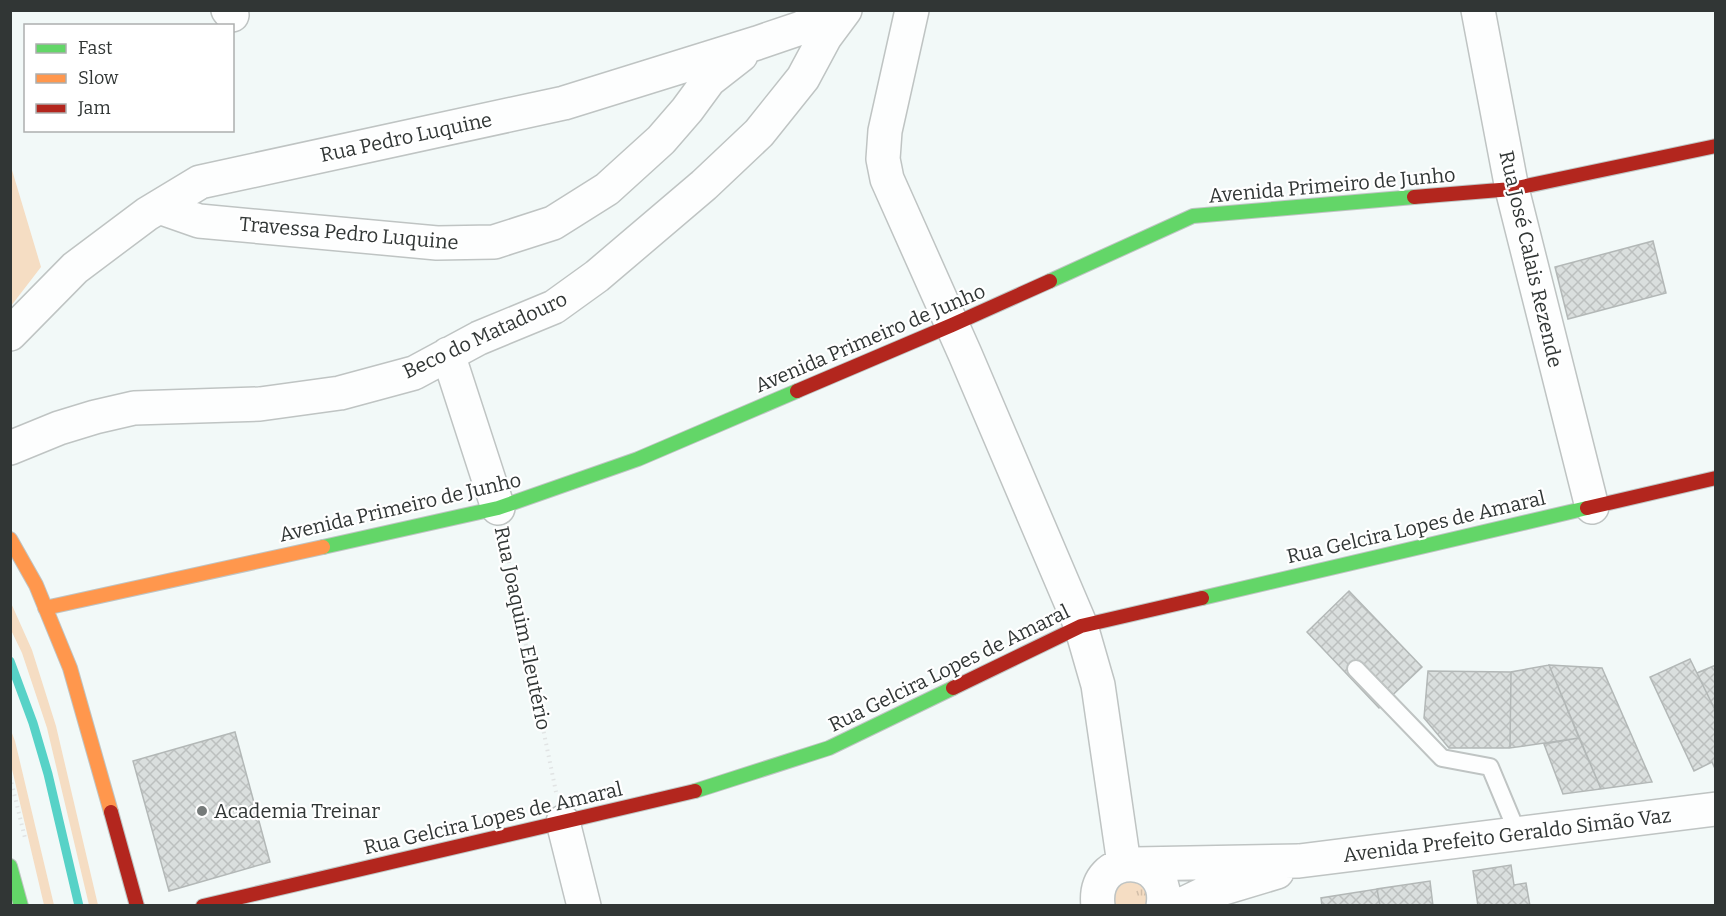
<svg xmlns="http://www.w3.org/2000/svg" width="1726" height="916" font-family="Bitter,serif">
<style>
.green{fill:#f5ddc3}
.park{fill:url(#park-tufts)}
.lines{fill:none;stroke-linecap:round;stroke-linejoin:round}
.stream{stroke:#57d2c7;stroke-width:9}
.building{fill:url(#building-cross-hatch);stroke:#b3b8b7;stroke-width:1.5}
.lane-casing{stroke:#bfc4c3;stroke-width:20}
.street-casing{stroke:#bfc4c3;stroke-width:36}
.fast-casing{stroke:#bfc4c3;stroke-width:16}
.slow-casing{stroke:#bfc4c3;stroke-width:16}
.jam-casing{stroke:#bfc4c3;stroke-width:16}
.path{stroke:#e1e4e4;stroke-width:4;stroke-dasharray:1.5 4.5;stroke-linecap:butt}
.lane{stroke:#fdfefe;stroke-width:16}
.street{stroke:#fdfefe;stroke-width:33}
.fast{stroke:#63d668;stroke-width:14}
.slow{stroke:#ff974d;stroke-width:14}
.jam{stroke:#b3261e;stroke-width:14}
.poi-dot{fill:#757a79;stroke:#fff;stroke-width:2}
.labels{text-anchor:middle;stroke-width:4.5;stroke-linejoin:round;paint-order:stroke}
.street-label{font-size:20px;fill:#313635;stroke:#fff}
.poi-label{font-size:20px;fill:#313635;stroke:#fff;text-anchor:start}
</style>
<defs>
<pattern id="park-tufts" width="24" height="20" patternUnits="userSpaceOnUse" patternTransform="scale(1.5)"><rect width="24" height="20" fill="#f5ddc3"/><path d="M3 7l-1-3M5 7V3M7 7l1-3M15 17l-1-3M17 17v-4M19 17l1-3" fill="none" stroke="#d2bea8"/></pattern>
<pattern id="building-cross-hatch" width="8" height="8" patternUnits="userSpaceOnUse" patternTransform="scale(1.5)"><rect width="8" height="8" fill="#dadfde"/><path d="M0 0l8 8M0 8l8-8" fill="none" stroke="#bcc0bf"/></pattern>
</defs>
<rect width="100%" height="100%" fill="#f2f9f8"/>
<path class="green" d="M11 169 12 170 41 267 11 306Z
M11 603 32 650 56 726 98 905H89L47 728 22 653 11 630Z
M10 728 15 741 54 905H44L11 765Z"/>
<path class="park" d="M1142 875 1153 906 1106 905V888Z"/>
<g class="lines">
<path class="stream" d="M10 661 33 723 48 774 79 906"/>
</g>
<path class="building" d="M1653 241 1666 293 1568 319 1555 267Z
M1349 591 1422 667 1379 708 1307 632Z
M1690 659 1716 712V771L1712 762 1694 771 1650 677Z
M1549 665 1602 668 1652 782 1601 789Z
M1549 665 1579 738 1510 748 1511 672Z
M1716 665V712L1697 673Z
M1428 671 1511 672 1510 748H1449L1424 718Z
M235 732 270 862 169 891 133 761Z
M1579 738 1601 789 1563 794 1544 744Z
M1511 865 1514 885 1526 883 1530 906H1478L1473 871Z
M1430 881 1433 906H1380L1377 889Z
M1377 889 1380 906H1322L1321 898Z"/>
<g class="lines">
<g class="lane-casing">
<path id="lane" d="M1356 669 1442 758 1490 767 1518 834"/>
</g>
<g class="street-casing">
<path id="street" d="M228 10 232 15
M912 10 885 131 883 159 887 179 965 354 1081 626 1098 685 1124 864
M1478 10 1512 189 1592 507
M159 207 199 221 437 243 494 242 553 223 607 189 661 140 687 110 709 80 741 55
M10 334 75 268 147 214 200 182 564 103 757 43 801 28 843 10
M448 354 498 508
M10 448 59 428 95 417 134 408 260 404 340 393 414 373 479 338 554 307 597 276 704 185 759 133 803 78 825 37 845 10
M563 822 584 906
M1135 864 1299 861 1716 809
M1098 906C1091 849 1172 853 1163 906
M1179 906 1204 894 1277 872"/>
</g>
<g class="fast-casing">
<path id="fast" d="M1050 281 1193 216 1414 197
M323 547 498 508 638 459 797 391
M1202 598 1587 508
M695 791 829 748 953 688
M10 866 21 906"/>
</g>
<g class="slow-casing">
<path id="slow" d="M10 539 36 585 70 668 111 812
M45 608 323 547"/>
</g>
<g class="jam-casing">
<path id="jam" d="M1414 197 1512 189 1716 146
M797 391 952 325 1050 281
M1587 508 1716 478
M953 688 1081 626 1202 598
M111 812 137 906
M203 906 695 791"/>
</g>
<path class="path" d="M504 538 556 792
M10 777 25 838"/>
<use href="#lane" class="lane"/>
<use href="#street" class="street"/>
<use href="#fast" class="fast"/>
<use href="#slow" class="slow"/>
<use href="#jam" class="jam"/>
</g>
<circle class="poi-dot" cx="202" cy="811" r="6"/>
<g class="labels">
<g class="street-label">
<text transform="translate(406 137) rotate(-12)" y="7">Rua Pedro Luquine</text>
<text transform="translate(1332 185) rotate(-5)" y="7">Avenida Primeiro de Junho</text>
<text transform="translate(349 233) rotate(5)" y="7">Travessa Pedro Luquine</text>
<text transform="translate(1531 259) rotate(77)" y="7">Rua José Calais Rezende</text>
<text transform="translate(485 335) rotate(-25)" y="7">Beco do Matadouro</text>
<text transform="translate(870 338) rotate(-23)" y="7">Avenida Primeiro de Junho</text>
<text transform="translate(400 507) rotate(-13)" y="7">Avenida Primeiro de Junho</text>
<text transform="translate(1416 527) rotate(-13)" y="7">Rua Gelcira Lopes de Amaral</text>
<text transform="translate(523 628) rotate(78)" y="7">Rua Joaquim Eleutério</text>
<text transform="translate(949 668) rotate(-26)" y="7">Rua Gelcira Lopes de Amaral</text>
<text transform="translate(493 818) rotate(-13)" y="7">Rua Gelcira Lopes de Amaral</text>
<text transform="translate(1507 835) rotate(-7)" y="7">Avenida Prefeito Geraldo Simão Vaz</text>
</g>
<g class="poi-label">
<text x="214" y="818">Academia Treinar</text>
</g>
</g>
<rect width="1726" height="916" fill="none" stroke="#313635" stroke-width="24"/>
<rect x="24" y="24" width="210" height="108" fill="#ffffff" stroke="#adafae" stroke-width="1.5"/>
<rect x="36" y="44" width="30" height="9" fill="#63d668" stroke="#adafae" stroke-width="1.5"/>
<text x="78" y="54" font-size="18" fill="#313635">Fast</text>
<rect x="36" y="74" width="30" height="9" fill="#ff974d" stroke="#adafae" stroke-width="1.5"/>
<text x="78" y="84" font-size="18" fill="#313635">Slow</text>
<rect x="36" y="104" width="30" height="9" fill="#b3261e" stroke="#adafae" stroke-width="1.5"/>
<text x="78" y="114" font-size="18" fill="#313635">Jam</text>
</svg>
